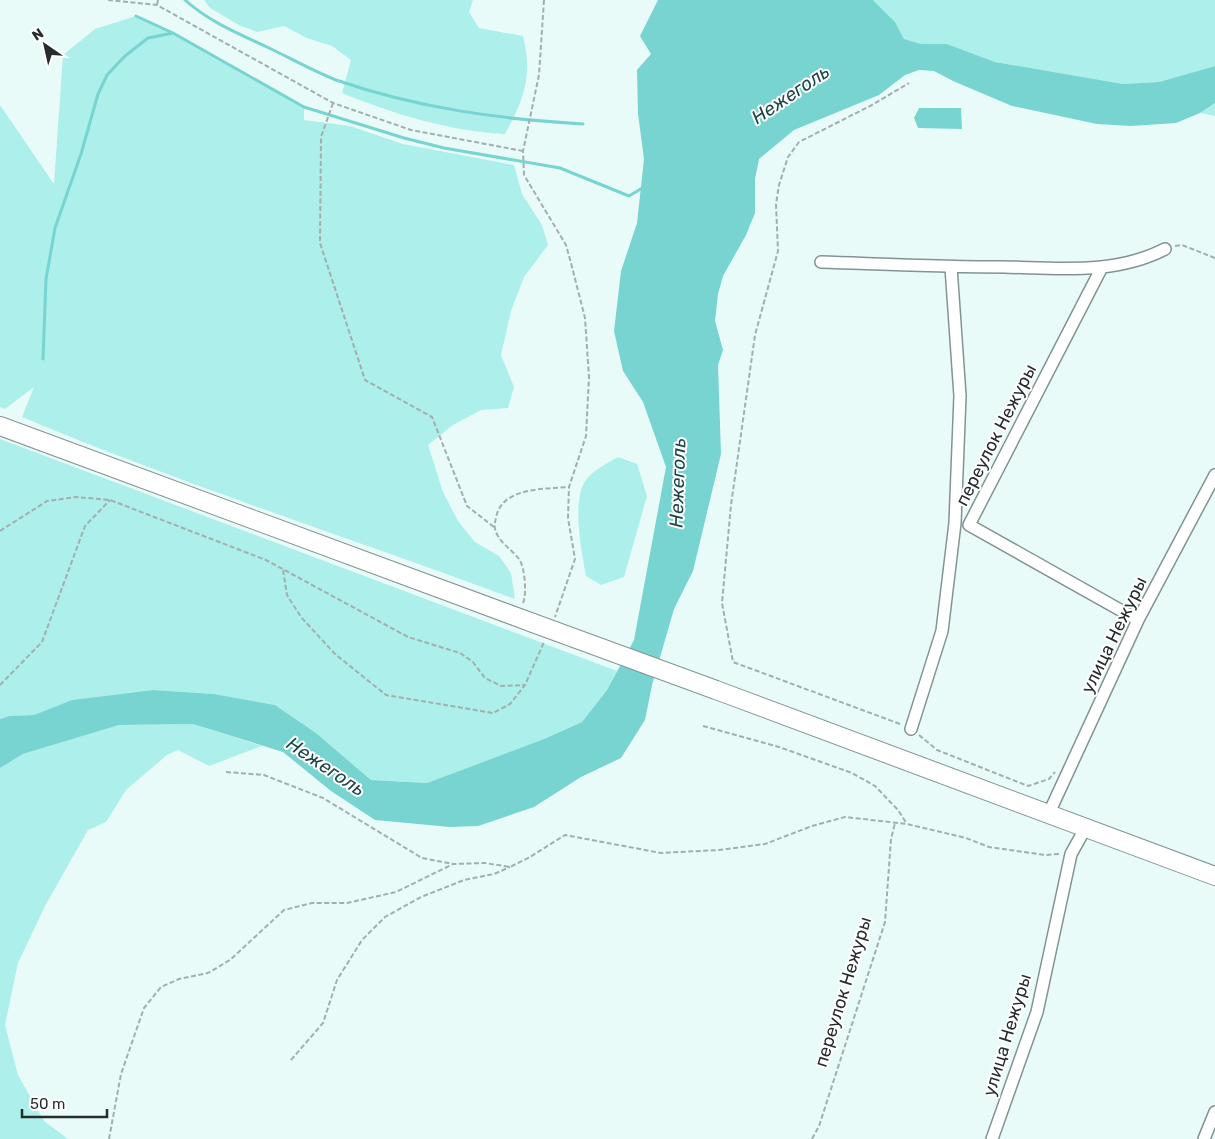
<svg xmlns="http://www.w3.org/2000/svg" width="1215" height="1139" font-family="Rubik,sans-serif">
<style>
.green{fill:#adefeb}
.water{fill:#78d4d0}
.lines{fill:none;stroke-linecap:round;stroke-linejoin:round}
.stream{stroke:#78d4d0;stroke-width:3}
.street-casing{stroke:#839392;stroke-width:14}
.primary-casing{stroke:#839392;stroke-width:20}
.path{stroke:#a1afae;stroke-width:2;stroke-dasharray:5 2.5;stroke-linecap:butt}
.street{stroke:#fff;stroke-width:11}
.primary{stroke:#fff;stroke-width:18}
.primary-bridge-casing{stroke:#839392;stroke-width:20;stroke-linecap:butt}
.primary-bridge{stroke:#fff;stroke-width:18}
.labels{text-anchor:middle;stroke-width:4;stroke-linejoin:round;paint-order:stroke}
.street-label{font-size:18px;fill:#262c2c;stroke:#fff}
.water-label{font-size:19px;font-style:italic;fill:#1c4745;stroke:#fff}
</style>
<rect width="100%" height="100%" fill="#e9fbf9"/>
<path class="green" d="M204 0H473L469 12 479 28 523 36C533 76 524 99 505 134 448 131 394 114 342 93L351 60 332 46 307 38 284 26 257 32 239 25 210 8Z
M873 0H1215V66L1159 82 1123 84 995 62 947 44H921L904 39 895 22Z
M136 16 173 33 304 107V120L350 126 403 144 514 165 522 194 542 225 548 245 524 277 511 311 501 355 514 387 508 408 481 410 453 425 428 445 443 492 458 521 475 542 499 556 511 573 515 599C351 538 184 485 22 417L34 387 5 409 0 407V105L54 184 63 55 95 29Z
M1215 103V116L1200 113Z
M0 439 617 671 607 690 582 722 544 739 427 783 371 780 316 733 275 705 214 694 153 690 73 700 34 715 9 716 0 719Z
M618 457 637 464 647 496 624 577 601 585 586 576C582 553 571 500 586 480 593 470 608 463 618 457Z
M193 724 262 746 209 766 178 750 167 755 126 790 106 822 88 830 45 906 18 963 5 1025 18 1075 44 1121 68 1139H0V768L23 754 119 725Z"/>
<path class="water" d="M658 0H873L895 22 904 39 921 44H947L995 62 1123 84 1159 82 1215 66V103L1200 113 1176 123 1131 126 1097 124 1012 106 953 81 934 71 919 70 905 75 879 95 794 130 759 159 755 179V213L746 235 723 276 718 294 715 321 723 350 718 365 721 454 693 571 674 609 652 685 645 720 621 758 581 777 534 807 478 826 450 827 375 820 331 791 283 752 193 724 119 725 23 754 0 768V719L9 716 34 715 72 700 153 690 214 694 275 705 316 733 371 780 427 783 544 739 582 722 607 690 634 640 666 467 643 402 623 371 614 331 621 271 637 223 644 159 638 114 637 70 651 54 640 36Z
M919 108H961L962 129 918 128 914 118Z"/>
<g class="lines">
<path class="stream" d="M185 0C208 21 239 34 267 47 290 58 313 71 336 80 417 108 498 119 583 124
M136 16 173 33 304 107 404 138 444 148 560 168 629 196 644 187
M43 359 46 279 55 228 81 154 98 94 107 75 125 56 148 38 173 33"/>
<g class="street-casing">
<path id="street" d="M821 262C882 264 943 267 1004 267 1058 268 1115 275 1165 249
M1101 269 969 525 1138 620
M911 729 942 631 955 523 960 396 951 267
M1049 813 1138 620 1215 475
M992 1139 1037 1012 1071 854 1086 827
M1204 1139 1215 1112"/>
</g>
<g class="primary-casing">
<path id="primary" d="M0 426 533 623
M716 690 1215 876"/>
</g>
<path class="path" d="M108 0 157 5 333 103 411 130 523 151
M544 0 539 75 523 151 524 175 566 245 571 263 585 318 589 377 586 436 569 487 568 518 575 559 555 617
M157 5 158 0
M333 103 321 137 320 243 365 380 432 417 467 506 494 527
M1175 246 1182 245 1215 258
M0 531 47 501 76 497 110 500 266 560 408 637 460 653 473 662 485 678 501 686 525 685
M283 570 287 595 301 617 335 654 386 695 493 713 510 704 525 685 544 642
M523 603C527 595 525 567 519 559 513 551 503 545 498 536 494 530 494 525 496 518 501 487 545 489 569 487
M0 685 42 642 85 526 110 500
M900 724 733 662 722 603 731 505 755 335 778 251 776 204 779 185 788 157 799 142 872 105 909 83
M703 726 779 747 852 773 875 786 898 810 907 824
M919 735 937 750 1028 786 1049 779 1055 772
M226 772 264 775 323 798 422 858 453 864
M291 1060 323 1023 337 980 362 940 385 917 421 897 464 880 494 874 510 867
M109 1139 121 1074 144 1008 161 987 179 979 208 973 230 960 284 910 312 903H347L396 892 453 864 485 863 510 867 530 857 565 835 661 853 719 850 765 844 812 826 845 817 907 824 966 838 989 847 1045 855 1059 854
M812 1139 819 1126 885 922 891 839 895 823"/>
<use href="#street" class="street"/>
<use href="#primary" class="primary"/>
<g class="primary-bridge-casing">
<path id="primary-bridge" d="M533 623 716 690"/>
</g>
<use href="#primary-bridge" class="primary-bridge"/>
</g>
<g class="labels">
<g class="street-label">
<text transform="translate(996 435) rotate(-63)" y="6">переулок Нежуры</text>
<text transform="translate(1114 635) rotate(-64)" y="6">улица Нежуры</text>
<text transform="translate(843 992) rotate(-73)" y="6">переулок Нежуры</text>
<text transform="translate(1007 1035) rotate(-73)" y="6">улица Нежуры</text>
</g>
<g class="water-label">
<text transform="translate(790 94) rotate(-34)" y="7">Нежеголь</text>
<text transform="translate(677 483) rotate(-88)" y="7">Нежеголь</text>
<text transform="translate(326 766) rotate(34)" y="7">Нежеголь</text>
</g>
</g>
<g transform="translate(45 45) rotate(326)" stroke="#ffffff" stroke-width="4" paint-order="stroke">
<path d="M0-4L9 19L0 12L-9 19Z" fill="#262c2c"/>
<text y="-8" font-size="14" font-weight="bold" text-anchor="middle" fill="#262c2c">N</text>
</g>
<path d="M22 1109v8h85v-8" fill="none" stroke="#262c2c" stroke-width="2.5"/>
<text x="30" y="1109" font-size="15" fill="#262c2c" stroke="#ffffff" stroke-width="4" paint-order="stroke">50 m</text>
</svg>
